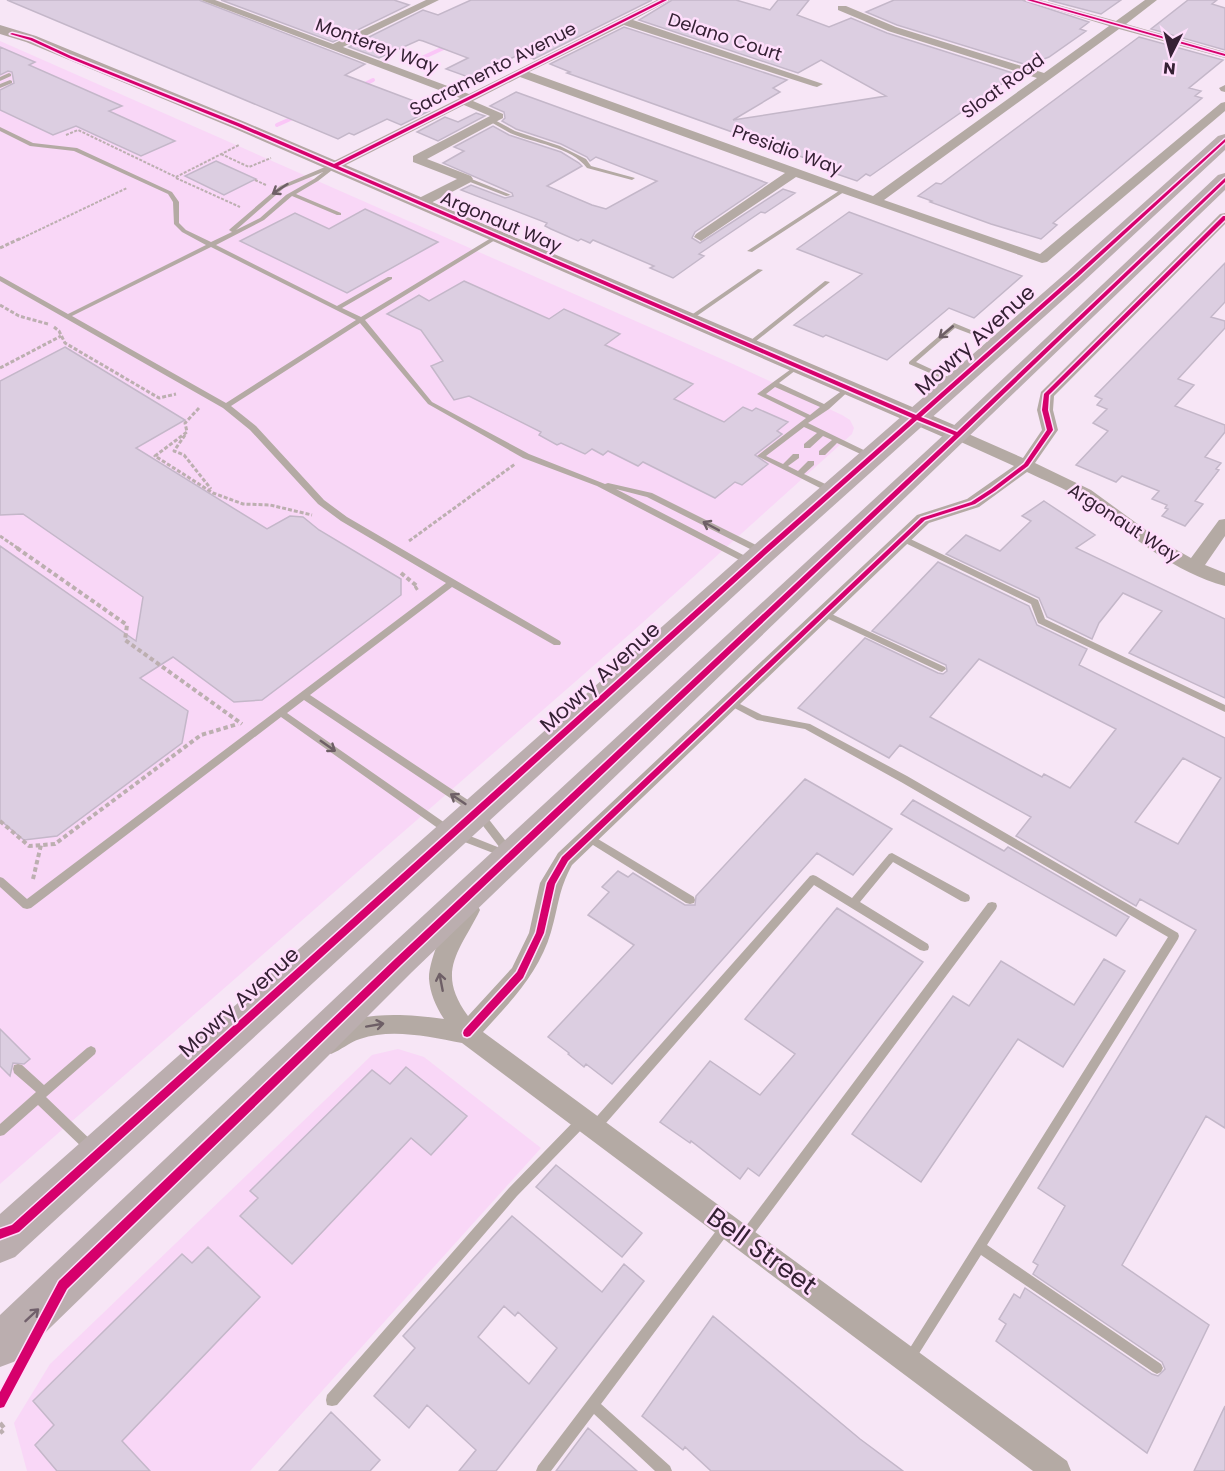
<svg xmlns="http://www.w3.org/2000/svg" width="1225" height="1471" font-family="Poppins,sans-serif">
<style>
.built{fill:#f9d7f7}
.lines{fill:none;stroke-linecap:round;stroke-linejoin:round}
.stream{stroke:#fac6f7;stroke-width:4}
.building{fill:#dccee1;stroke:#c4b7c9;stroke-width:1.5;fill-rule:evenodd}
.path-far3{stroke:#bcafb0;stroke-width:2;stroke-dasharray:3 1.5;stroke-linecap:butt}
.path-far2{stroke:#bcafb0;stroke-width:3;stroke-dasharray:4 2;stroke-linecap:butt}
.path-far1{stroke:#bcafb0;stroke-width:4;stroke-dasharray:4.5 3;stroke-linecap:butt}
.path{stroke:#bcafb0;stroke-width:4.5;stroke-dasharray:6 4;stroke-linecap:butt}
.lane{fill:#b4aaa4;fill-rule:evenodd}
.street{fill:#b4aaa4;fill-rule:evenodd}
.secondary{fill:#b4a8a4;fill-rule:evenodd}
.primary{fill:#bbaeaf;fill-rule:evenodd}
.cycleway-casing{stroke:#ffdefc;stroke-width:3}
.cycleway{fill:#d6006c;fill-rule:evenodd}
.oneway{stroke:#6e5f66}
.oneway2{stroke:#71606b}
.labels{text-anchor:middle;stroke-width:5;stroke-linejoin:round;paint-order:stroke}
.far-street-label{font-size:18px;fill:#352134;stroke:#ffdefc}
.street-label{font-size:21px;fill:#352134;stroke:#ffdefc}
.near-street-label{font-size:26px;fill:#352134;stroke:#ffdefc}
</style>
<rect width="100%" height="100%" fill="#f7e6f6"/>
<path class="built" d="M0 41 733 364 842 415 850 420 854 428 852 434 631 633 0 1184Z
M398 1049 424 1057 541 1148 250 1471H27L14 1423 50 1364 372 1055Z"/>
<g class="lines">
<path class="stream" d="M409 64 450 45
M359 87 373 80
M277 125 297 116"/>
</g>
<path class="building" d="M7 0H199L365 64 345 75 414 101 410 104 429 111 401 125 387 119 354 135 349 133 338 139Z
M221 0H394L409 5 333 42Z
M471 0H652L534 59 520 54 471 78 446 69 468 58 423 41 419 40 379 58 349 47 423 10 438 15Z
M672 0H736L770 10 778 0H809L797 15 829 27 851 18 887 33 1016 74 870 176 866 174 857 181 828 171 833 168 567 73 570 72 550 64 624 27 787 80 773 88 780 92 733 120 886 96 821 60 798 73 639 20Z
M894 0H1022L1089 22 1080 29 1086 31 1049 57 1044 59 1038 58 1027 65 897 25 866 12Z
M1048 0H1121L1101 14Z
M1188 0H1217L1212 4 1225 8V50L1151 29Z
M1139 37 1223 60 1189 88 1201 91 1195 96 1202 98 1053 223 1057 225 1041 239 991 224 930 202 932 201 918 196 936 183 941 184Z
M0 47 35 62 29 65 122 106 109 111 175 141 141 156 76 126 53 135 0 110V90L14 83 12 72 8 71 0 75Z
M516 92 767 183 695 232 692 238 700 243 783 189 795 193 765 213 761 212 699 254 704 256 673 278 650 268 654 266 593 240 590 243 581 239 578 241 551 229 545 226 547 223 461 190 471 185 505 198 513 196 512 193 443 163 464 151 454 147 493 126 509 135 561 152 579 163 582 166 547 186 592 205 606 209 657 181 596 157 590 161 587 157 561 144 516 129 502 121 505 118 504 112 490 106Z
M476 113 485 116 438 141 417 132 445 117 458 122Z
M216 161 256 179 224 195 185 176Z
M365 209 438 242 347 293 240 241 295 213 329 229Z
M849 212 1022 276 974 318 949 308 887 360 826 335 823 337 794 325 862 274 797 249Z
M1225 263V302L1211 317 1225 321V328L1178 379 1194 385 1175 406 1225 425V432L1205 457 1221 463 1216 469 1219 470 1195 501 1203 504 1185 526 1162 516 1168 509 1165 508 1167 505 1152 499 1159 491 1122 476 1116 482 1076 465 1108 431 1093 423 1107 409 1097 405 1102 399 1095 396Z
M464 281 549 319 564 309 620 334 605 345 693 384 674 399 724 422 743 407 752 411 756 408 788 422 777 431 782 434 755 455 768 464 742 485 735 482 715 498 643 462 638 466 608 451 603 455 592 449 585 454 561 443 557 445 539 435 541 432 469 396 454 400 431 366 443 361 421 330 387 314 419 295 429 301Z
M65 347 185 420 136 448 267 529 290 516 303 517 319 530 401 579V595L262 700 234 702 173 657 140 678 188 711 182 743 57 836 24 840 0 820V546L136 641 143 597 23 514 0 515V381Z
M1044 501 1095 535 1076 548 1225 619V698L1129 653 1162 611 1123 593 1099 623 1092 639 1047 617 1039 598 946 554 966 535 1000 551 1031 521 1022 516Z
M938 562 1029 606 1037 625 1087 649 1079 665 1225 738V1128L1206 1116 1122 1265 1209 1325 1147 1453 996 1341 1006 1324 999 1319 1014 1294 1020 1298 1025 1288 1152 1374 1158 1376 1165 1369 1162 1362 1033 1274 1038 1265 1033 1262 1065 1206 1038 1188 1196 930 1140 899 1136 906 1016 836 1031 817 900 745 889 758 798 708 865 638 938 673 943 674 947 671 946 665 872 631ZM979 659 1116 729 1070 788 1044 774 1042 777 930 717ZM1183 758 1221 778 1178 844 1135 822Z
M805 779 892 829 853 875 817 853 612 1084 586 1064 584 1067 568 1054 569 1053 548 1037 634 945 588 915 609 892 602 887 618 871 628 877 633 873 685 905H695L696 896Z
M913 800 1004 851 1008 847 1129 917 1116 936 901 814Z
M837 908 923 962 759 1176 748 1168 740 1179 691 1141 690 1143 660 1122 710 1061 760 1095 795 1054 745 1019Z
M1104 959 1125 971 1063 1067 1018 1039 921 1182 852 1134 953 996 969 1006 1001 961 1074 1005Z
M0 1029 30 1059 24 1064 13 1063 10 1076 0 1066Z
M406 1067 467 1116 431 1155 411 1138 292 1264 240 1216 258 1198 250 1191 372 1070 390 1084Z
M556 1165 642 1233 622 1257 536 1187Z
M512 1216 602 1292 624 1264 644 1281 496 1471H459L476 1450 427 1405 409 1428 374 1396 415 1348 403 1336ZM504 1306 515 1316 518 1312 557 1348 529 1384 478 1337Z
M208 1247 260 1297 122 1441 150 1471H57L35 1445 54 1425 33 1401 182 1254 192 1263Z
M713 1316 860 1439 903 1471H711L685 1447 683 1450 642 1416Z
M1225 1406V1471H1194Z
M331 1412 380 1460 370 1471H279Z
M588 1428 637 1471H556Z"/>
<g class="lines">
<path class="path-far3" d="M66 135 78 130 176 177 239 145
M221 154 249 167 271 158
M176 178 240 207
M255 180 266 185
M18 240 127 188"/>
<path class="path-far2" d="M0 248 21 238
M0 305 19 316 48 324
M54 327 59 331 65 343 159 398 176 394
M0 368 61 336
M199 408 185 423 187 432 155 456 213 493 243 504 270 505 312 515
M185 435 174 451 184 455 211 489
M0 536 19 549
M409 541 515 464"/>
<path class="path-far1" d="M17 548 127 625 125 640 242 724
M401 573 418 587 415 589
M0 821 29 846 55 844 201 735 238 724
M33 879 41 845"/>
<path class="path" d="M0 1423 5 1429 0 1433"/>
<path class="lane" d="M9 73 11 74V76L0 81V77Z
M10 80 12 81V83L0 88V84Z
M491 118 515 131 560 146 586 159 591 166 635 178 632 180 587 168C572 147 533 143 510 133 503 129 496 125 489 121V119Z
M0 127 33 143 77 148 172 192 179 202V223L186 230 211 242 232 232 229 230 230 229 280 186 325 167 336 165V167L318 181 296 194 341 213V215H337L292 196 264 220 216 245 337 306 388 277H392V279L342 308 361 317 496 235H500V237L365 320 432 402 529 454 605 484 608 483 652 493 766 550 767 552 766 554H760L647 497 616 489 753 560 754 562 750 565 747 564 597 486 523 458 428 404 360 323 231 406 256 426 324 500 347 517 560 641 561 643 560 645H554L452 587 310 695 480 808 512 849 514 852 512 855 506 858 449 836 281 717 31 908 27 909 23 908 0 887V877L3 878 27 899 446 583 341 521 318 504 250 430 223 408 0 281V276L2 277 68 314 206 245 182 232 174 224 173 202 168 194 74 151 30 146 0 131ZM323 172 314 179 286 195 260 218 236 230 284 188ZM211 247 356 320 226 403 72 316ZM304 700 474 814 500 848 455 830 287 713Z
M465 178H469L511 195 506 196 465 180Z
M842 189 847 190 752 252 747 251Z
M758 269 763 270 691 320H687V318Z
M825 281 830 282 750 346H746V344Z
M954 323 1002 343 1001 344H997L955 328 916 362 957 381V383L955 384 909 364V362Z
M798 364 801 366 800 367 779 383 824 404 847 387 849 386 852 388 829 409 808 423 876 456 875 458H869L837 443 825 455H819V451L832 440 823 436 810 448H804V444L817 433 804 427 766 456 783 464 793 454H799V458L788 466 798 471 808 461H814V465L804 474 836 489V493H830L757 456 806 418 757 394ZM775 387 820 407 810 415 766 394Z
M902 535 1038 600 1045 619 1225 705V712L1038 623 1031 604 899 540 898 538 899 536Z
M823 610 945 667 946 669 942 672 939 671 820 615 819 613 820 611Z
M730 699 762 715 810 724 907 776 1178 933 1179 936 1178 939 987 1245 1161 1364 1163 1368 1161 1372 1157 1374 1153 1372 981 1255 913 1363 909 1365 905 1363 903 1359 1168 937 901 782 805 729 757 720 727 704 726 702 727 700Z
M588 833 694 897 695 900 694 903 690 904 686 903 585 840 583 837 585 834Z
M892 853 969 895 970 898 969 901 965 902 961 901 893 862 860 902 928 944 929 947 928 950 924 951 920 950 814 885 599 1131 595 1132 591 1131 589 1127 591 1123 810 876 813 875 816 876 852 898 889 854Z
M992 902 996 903 997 906 996 909 748 1242 744 1244 740 1242 738 1238 740 1234 988 903Z
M91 1046 95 1048 96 1051 95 1054 46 1097 95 1144 97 1148 95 1152 91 1153 87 1152 38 1105 4 1135 0 1136V1124L36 1092 14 1073 13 1069 14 1065 18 1064 22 1065 44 1085 87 1048Z
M582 1116 586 1117 588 1121 586 1125 517 1196 337 1405 332 1406 327 1405 326 1400 327 1395 509 1188 578 1117Z
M726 1221 730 1223 732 1227 730 1231 601 1404 670 1466 672 1471H655L594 1414 551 1471H536L538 1466 722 1223Z"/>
<path class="street" d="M201 0H215L333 44 426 0H439L343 47 469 94 657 0H670L633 20 823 84 817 87 813 86 624 25 529 72 873 196 1037 78 888 31 838 10V6H846L896 27 1044 73 1109 26 1024 0H1040L1116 21 1145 0H1157L1126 24 1225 52V58L1119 29 884 200 1040 254 1221 103 1225 102V111L1047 262 1042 263 796 177 701 241 694 237 696 234 785 173 520 77 473 101 503 114V118L427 159 471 176 473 179 471 182 425 206H415L414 203 415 200 457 179 413 162V156L490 116 464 105 338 169H330V163L460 98Z
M1225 85V92L1221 91 1219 88Z
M1225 213V224L1054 396 1053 410 1058 430 1035 463 1091 490 1161 541 1191 558 1219 520 1225 519V536L1205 565 1225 573V586C1170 571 1127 531 1081 499 1065 488 1045 481 1027 472L979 507 929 523 572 865C558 891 559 905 551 932 539 973 511 1001 483 1032L1067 1461 1071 1471H1033L462 1043C429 1037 392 1028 360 1039 350 1042 341 1050 331 1054L323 1050 319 1043C336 1007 412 1014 444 1019 436 1007 430 993 429 979 428 962 448 911 463 903 468 900 472 902 477 904L480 910C460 951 435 971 468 1016L512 968 529 933 540 883 558 853 917 515 967 499 1014 466 952 438 950 435 952 432H964L1023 458 1042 430 1037 410 1041 392 1220 214Z"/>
<path class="secondary" d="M0 25 36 36 245 122 966 430 969 435 966 440 958 442 950 440 233 128 26 42 0 34Z"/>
<path class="primary" d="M1225 134V150L1083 282 773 560 15 1257 0 1263V1214L753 546 1067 272 1218 136Z
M1225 173V190L412 972 270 1114 16 1361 0 1367V1315L386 950 949 430 1218 175Z"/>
<g class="cycleway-casing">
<path id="cycleway" d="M662 0H667L338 166 916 415 1073 276 1225 139V142L1077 278 921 417 957 432 1225 178V182L960 436 402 964 67 1289 4 1407 0 1408V1392L59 1281 396 958 954 435 917 420 765 555 19 1232 0 1239V1229L12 1225 761 551 912 418 237 126 69 58 30 40 10 34 12 33 32 38 71 56 241 124 334 164Z
M1027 0H1033L1225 54V56Z
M1223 216H1225V220L1049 395 1048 410 1053 430 1028 466 995 491 975 504 925 520 568 861 555 884 544 933 523 978 470 1036 467 1037 464 1036 463 1033 464 1030 517 972 536 933 547 883 562 857 921 518 971 502 991 489 1024 464 1047 430 1042 410 1044 394Z"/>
</g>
<use href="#cycleway" class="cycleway"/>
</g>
<defs><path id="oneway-shaft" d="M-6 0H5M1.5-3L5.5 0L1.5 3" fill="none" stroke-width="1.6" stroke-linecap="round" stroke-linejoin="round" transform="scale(1.5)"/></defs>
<g class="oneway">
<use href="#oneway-shaft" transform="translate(280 189) rotate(147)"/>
<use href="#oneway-shaft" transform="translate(946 332) rotate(140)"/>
<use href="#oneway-shaft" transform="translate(711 526) rotate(-152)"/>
<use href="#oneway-shaft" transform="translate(328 746) rotate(35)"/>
<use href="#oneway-shaft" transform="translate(458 799) rotate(-146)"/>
<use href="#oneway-shaft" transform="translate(441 982) rotate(-101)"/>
<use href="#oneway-shaft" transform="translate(375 1025) rotate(-10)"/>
</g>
<use class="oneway2" href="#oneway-shaft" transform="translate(32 1315) rotate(-43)"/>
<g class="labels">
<g class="far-street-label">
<text transform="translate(725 37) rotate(18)" y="6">Delano Court</text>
<text transform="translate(377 46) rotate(20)" y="6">Monterey Way</text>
<text transform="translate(493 69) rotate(-27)" y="6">Sacramento Avenue</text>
<text transform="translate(1003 86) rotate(-36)" y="6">Sloat Road</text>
<text transform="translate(787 150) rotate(20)" y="6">Presidio Way</text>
<text transform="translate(501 222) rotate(23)" y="6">Argonaut Way</text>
<text transform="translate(1124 523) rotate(33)" y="6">Argonaut Way</text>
</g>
<g class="street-label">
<text transform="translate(975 340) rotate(-42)" y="7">Mowry Avenue</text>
<text transform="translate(600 677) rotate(-42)" y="7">Mowry Avenue</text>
<text transform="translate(239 1002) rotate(-42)" y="7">Mowry Avenue</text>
</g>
<g class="near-street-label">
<text transform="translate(762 1251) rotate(36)" y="9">Bell Street</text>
</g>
</g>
<g transform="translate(1171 54) rotate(186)" stroke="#ffdefc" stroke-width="4.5" paint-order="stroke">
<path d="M0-4.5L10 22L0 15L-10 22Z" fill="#352134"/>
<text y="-9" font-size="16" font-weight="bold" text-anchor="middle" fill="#352134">N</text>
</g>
</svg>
